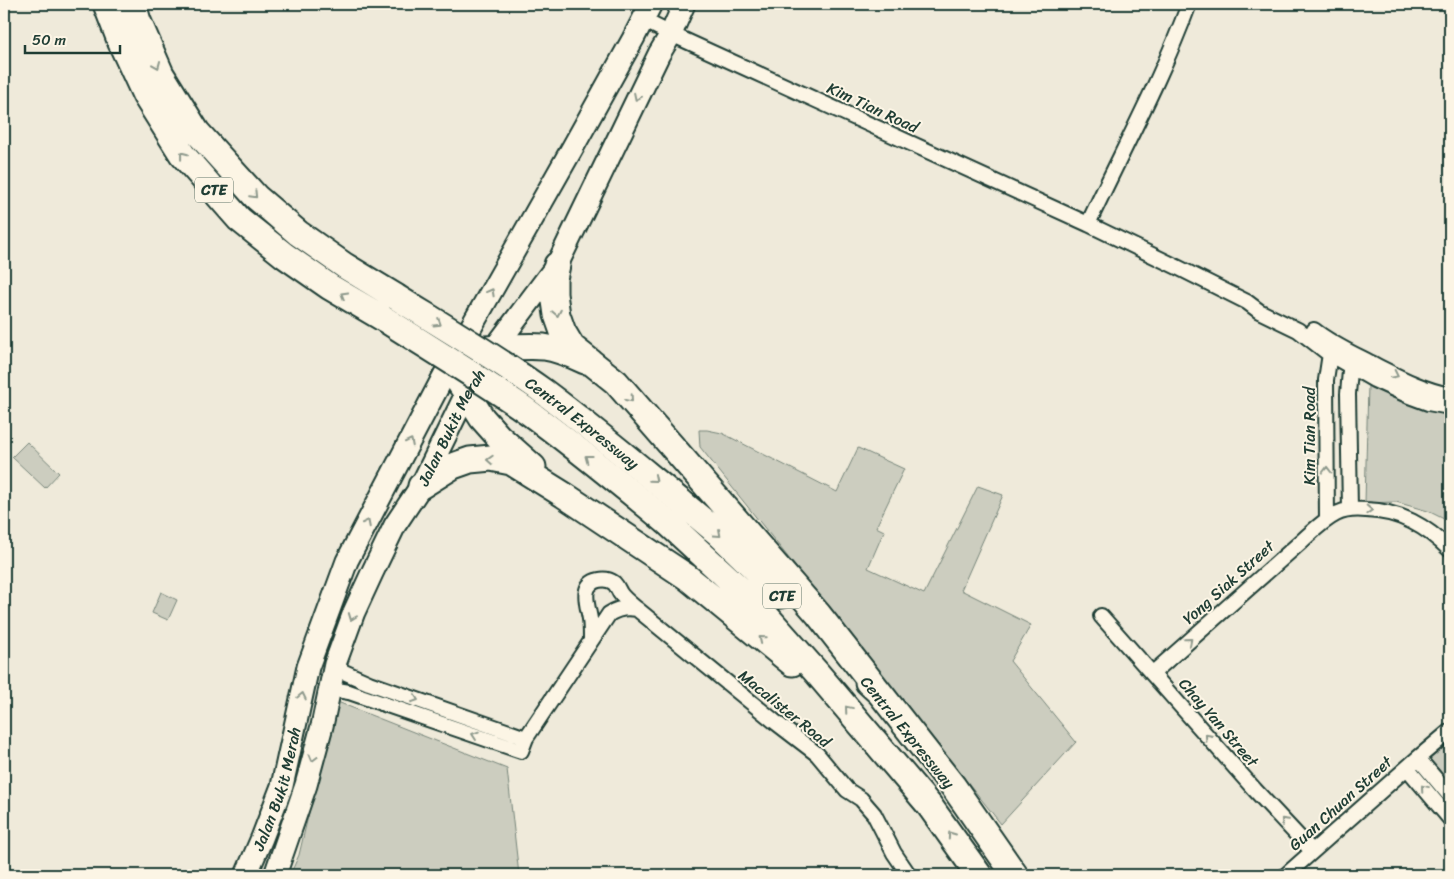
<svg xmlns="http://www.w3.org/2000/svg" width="1454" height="879" font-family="Sriracha,sans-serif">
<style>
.green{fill:#cccdbf;stroke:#76857a}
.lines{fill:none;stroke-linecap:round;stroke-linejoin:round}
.minor-casing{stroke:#1f3d34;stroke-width:18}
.primary-casing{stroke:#1f3d34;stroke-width:25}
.motorway-casing{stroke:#1f3d34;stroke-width:29}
.minor{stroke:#fcf5e5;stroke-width:14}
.primary{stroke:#fcf5e5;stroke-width:21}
.motorway{stroke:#fcf5e5;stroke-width:25}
.motorway-bridge-casing{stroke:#1f3d34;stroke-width:29;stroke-linecap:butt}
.motorway-bridge{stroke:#fcf5e5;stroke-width:25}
.oneway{stroke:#8e998c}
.labels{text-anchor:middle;stroke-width:4;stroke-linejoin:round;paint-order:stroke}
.shield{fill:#fcf5e5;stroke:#617469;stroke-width:1}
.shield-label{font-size:15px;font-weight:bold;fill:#1f3d34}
.street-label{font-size:16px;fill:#1f3d34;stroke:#fcf5e5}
</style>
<rect width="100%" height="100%" fill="#efeada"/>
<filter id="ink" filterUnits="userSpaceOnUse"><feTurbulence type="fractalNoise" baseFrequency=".02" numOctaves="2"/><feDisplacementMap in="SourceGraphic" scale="10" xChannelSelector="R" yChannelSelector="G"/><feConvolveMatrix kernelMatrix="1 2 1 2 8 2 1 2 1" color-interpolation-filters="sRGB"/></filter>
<g filter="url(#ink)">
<path class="green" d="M1368 385 1419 407 1450 412V522L1428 511 1396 502 1365 503Z
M699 430H707L722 433 837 492 858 448 904 469 876 527 884 531 868 568 924 594 978 486 1003 495 961 590 1031 625 1010 661 1076 742 1001 824 700 447Z
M27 442 59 473 45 488 12 457Z
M161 592 177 600 168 620 152 613Z
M335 701 507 769 519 875H290L299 855Z
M1450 740V782L1429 758Z"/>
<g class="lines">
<g class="minor-casing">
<path id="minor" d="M643 20 671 34 1088 224 1177 267 1247 302 1259 311 1298 330 1329 354 1374 380 1409 396 1428 403 1450 407
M1088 224C1122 151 1161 80 1189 4
M1314 330C1333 345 1354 354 1375 365 1399 377 1423 390 1450 395
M1350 509 1348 394 1351 359
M1327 519 1326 380 1331 347
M1101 616 1255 790 1312 851
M591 639C591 632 591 626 590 619 588 606 579 584 599 580 604 579 610 580 614 583 617 586 618 589 620 593 624 599 631 604 637 609L774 721 817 754 847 790 861 799 874 814 894 853 909 875
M335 664 344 672 369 683 526 738
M1153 673 1303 540C1313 531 1324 520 1336 514 1346 509 1355 509 1366 510 1400 511 1426 526 1450 550
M327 696 337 690 349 692 521 751 526 738 609 614C618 608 627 607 637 609
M1418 758 1450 796
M1407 768 1450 819
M1286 875 1418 758 1450 731"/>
</g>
<g class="primary-casing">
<g id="primary">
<path id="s1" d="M246 875 262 838 282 786 308 667 347 561 449 366 573 147 633 39 651 4"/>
<path id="s2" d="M275 875 306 785 322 726 335 664 354 612 372 573 395 525 421 486 466 394 494 349 557 265 659 54 671 34 684 4"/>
</g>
</g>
<g class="motorway-casing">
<path id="motorway" d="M106 4 121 43 145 95 182 154 239 219 284 255 330 287 386 320
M133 4 138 21 161 74 197 132 256 197 298 233 345 266 396 297
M557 265 554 279V294L557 315 563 332 572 347 616 382 818 614 880 693
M468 350C493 349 519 345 544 347 558 349 572 355 585 361
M449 366 482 418 498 436 533 467
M421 486 453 466 470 460 491 458 511 462 564 495 687 577 792 663
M681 502 719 534 782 595
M667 522 755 603 817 673 929 805 979 875
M868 682 880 693 953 786 1015 875"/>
</g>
<use href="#minor" class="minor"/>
<use href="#primary" class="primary"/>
<use href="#motorway" class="motorway"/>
<g class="motorway-bridge-casing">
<g id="motorway-bridge">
<path id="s3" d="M396 297C446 328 497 358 544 392 591 427 636 465 681 502"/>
<path d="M386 320C433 350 481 379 527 411 575 446 621 484 667 522"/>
</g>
</g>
<use href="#motorway-bridge" class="motorway-bridge"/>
</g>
<defs><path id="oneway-chevron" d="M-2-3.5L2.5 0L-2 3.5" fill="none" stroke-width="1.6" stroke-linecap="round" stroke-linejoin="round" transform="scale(1.25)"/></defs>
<g class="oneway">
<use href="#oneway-chevron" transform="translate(157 65) rotate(67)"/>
<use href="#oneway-chevron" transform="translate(637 97) rotate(116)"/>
<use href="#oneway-chevron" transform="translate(183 155) rotate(-128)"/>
<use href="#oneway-chevron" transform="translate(254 195) rotate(46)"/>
<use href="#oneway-chevron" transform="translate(491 292) rotate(-61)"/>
<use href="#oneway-chevron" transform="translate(344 295) rotate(-150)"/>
<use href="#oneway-chevron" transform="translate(557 313) rotate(79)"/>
<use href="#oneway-chevron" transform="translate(438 323) rotate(32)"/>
<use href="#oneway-chevron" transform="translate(1395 375) rotate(26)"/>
<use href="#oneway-chevron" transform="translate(630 399) rotate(49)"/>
<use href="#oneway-chevron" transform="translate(410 442) rotate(-63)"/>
<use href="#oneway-chevron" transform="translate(588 458) rotate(-143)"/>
<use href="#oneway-chevron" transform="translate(490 460) rotate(-177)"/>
<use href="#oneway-chevron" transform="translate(1327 470) rotate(-90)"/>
<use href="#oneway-chevron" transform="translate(654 479) rotate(40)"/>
<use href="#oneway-chevron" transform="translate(1369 510) rotate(2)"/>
<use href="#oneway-chevron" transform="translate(367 523) rotate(-63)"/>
<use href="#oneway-chevron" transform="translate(718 534) rotate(42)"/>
<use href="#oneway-chevron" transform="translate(352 617) rotate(111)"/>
<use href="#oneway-chevron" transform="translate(762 639) rotate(-141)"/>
<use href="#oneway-chevron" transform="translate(1189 641) rotate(-41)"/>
<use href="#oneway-chevron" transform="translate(302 696) rotate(-78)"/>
<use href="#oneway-chevron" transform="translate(415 699) rotate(19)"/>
<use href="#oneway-chevron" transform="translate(848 709) rotate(-130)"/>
<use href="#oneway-chevron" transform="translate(475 735) rotate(-161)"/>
<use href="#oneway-chevron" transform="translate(1208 737) rotate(-132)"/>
<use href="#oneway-chevron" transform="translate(313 758) rotate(105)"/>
<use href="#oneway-chevron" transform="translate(1424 788) rotate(-130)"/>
<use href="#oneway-chevron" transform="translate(1284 821) rotate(-133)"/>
<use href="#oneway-chevron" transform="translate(951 835) rotate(-125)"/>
</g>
</g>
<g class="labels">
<g class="shield">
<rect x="195" y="177.5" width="38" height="25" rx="4"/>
<rect x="763" y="583.5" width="38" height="25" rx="4"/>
</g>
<g class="shield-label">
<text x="214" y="195">CTE</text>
<text x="782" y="601">CTE</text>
</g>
<g class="street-label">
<text transform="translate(873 107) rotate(25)" y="6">Kim Tian Road</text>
<text dy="6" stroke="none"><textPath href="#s3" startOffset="225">Central Expressway</textPath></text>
<text dy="6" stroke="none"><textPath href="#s2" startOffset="484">Jalan Bukit Merah</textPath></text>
<text transform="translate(1309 436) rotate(-90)" y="6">Kim Tian Road</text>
<text transform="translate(1228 582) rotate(-42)" y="6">Yong Siak Street</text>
<text transform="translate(785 708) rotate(39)" y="6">Macalister Road</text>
<text transform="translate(1219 722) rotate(49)" y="6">Chay Yan Street</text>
<text transform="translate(908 732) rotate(51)" y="6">Central Expressway</text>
<text dy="6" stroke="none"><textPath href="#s1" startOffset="92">Jalan Bukit Merah</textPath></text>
<text transform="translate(1340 803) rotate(-42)" y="6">Guan Chuan Street</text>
</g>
</g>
<rect width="1454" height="879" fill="none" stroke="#fcf5e5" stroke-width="20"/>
<rect x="10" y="10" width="1434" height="859" fill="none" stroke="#1f3d34" stroke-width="2" filter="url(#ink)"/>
<path d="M25 45v8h95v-8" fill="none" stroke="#1f3d34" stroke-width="2.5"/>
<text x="32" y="45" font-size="15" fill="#1f3d34" stroke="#fcf5e5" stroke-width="4" paint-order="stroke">50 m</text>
</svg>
